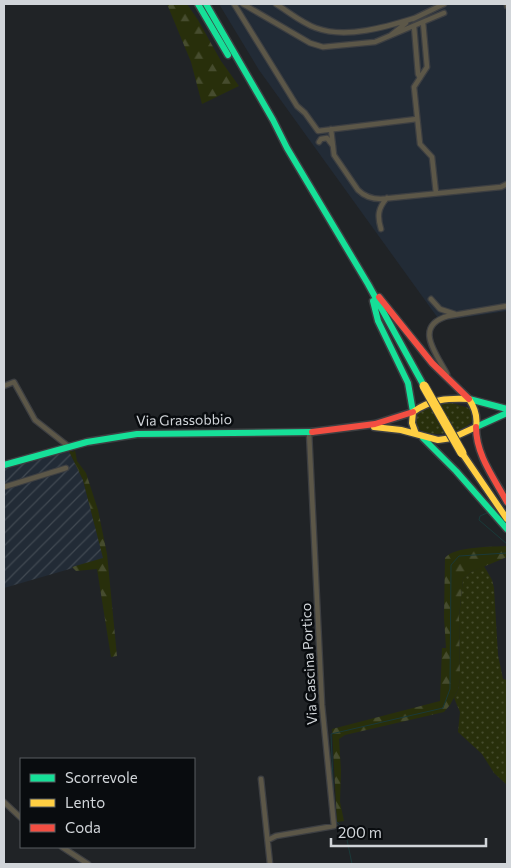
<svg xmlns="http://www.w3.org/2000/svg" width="511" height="868" font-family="Commissioner,sans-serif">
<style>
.built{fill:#222b36}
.industrial{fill:url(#industrial-furrows)}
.grass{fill:url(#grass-dots)}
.forest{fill:url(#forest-firs)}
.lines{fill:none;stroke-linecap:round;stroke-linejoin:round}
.stream{stroke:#1a3939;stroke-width:1}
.street-casing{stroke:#3d3f42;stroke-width:7}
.fast-casing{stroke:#3d3f42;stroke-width:9}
.slow-casing{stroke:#3d3f42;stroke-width:9}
.jam-casing{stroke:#3d3f42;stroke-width:9}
.street{stroke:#5c5748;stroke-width:4.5}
.fast{stroke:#16e098;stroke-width:6}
.slow{stroke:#ffcf43;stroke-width:6}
.jam{stroke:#f24e42;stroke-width:6}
.slow-bridge-casing{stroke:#3d3f42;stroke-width:11;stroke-linecap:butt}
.slow-bridge{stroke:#ffcf43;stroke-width:9}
.labels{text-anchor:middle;stroke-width:5;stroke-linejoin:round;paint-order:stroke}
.street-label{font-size:14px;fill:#d1d5d9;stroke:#090c0f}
</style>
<defs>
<pattern id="industrial-furrows" width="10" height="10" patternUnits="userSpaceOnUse" patternTransform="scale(1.25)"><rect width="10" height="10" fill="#222b36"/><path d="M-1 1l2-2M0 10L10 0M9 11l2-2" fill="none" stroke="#414952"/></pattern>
<pattern id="grass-dots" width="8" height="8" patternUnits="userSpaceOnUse" patternTransform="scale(1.25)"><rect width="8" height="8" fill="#282f0b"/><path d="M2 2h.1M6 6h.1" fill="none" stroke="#464c2e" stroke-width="1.8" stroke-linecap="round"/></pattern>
<pattern id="forest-firs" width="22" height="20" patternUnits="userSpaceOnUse" patternTransform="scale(1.25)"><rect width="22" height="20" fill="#282f0b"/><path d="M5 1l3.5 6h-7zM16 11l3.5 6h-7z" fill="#464c2e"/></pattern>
</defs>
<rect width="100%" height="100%" fill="#202326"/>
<path class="built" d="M219 4H507V311L440 321 259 70Z"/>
<path class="industrial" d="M68 449 83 480 104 559 4 588V468Z"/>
<path class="grass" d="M449 402 472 409 474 416C470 432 441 436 427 433 423 432 420 430 416 427 410 407 434 403 449 402Z
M484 566 492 580 494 588 498 655 503 679 507 680 506 784 494 773 482 754 458 732 460 712 454 698 458 690 460 679 459 617 463 579 471 572Z"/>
<path class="forest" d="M167 4H187L198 20 221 61 239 86 202 104 191 62Z
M68 449 73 452 75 450 77 461 86 473 98 510 107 554 117 656 111 657 97 569 76 571 72 567 103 558 83 480Z
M507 546V557L471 572 463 579 459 617 460 679 458 690 450 705 444 712 345 735 339 739 341 771 340 802 344 821 337 822 332 729 440 701 442 648H446L444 617 445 558C454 546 493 547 507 546Z"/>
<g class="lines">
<path class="stream" d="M487 513 480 516 479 520 507 544
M334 803 331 734 443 708 450 689 451 565 459 556 507 553
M336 821 345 830 352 864"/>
<g class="street-casing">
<path id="street" d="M234 4 297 106 305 113 318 131 417 119
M243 4 310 43 323 47 375 42 444 13
M276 4C289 12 302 23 316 28 346 39 386 27 415 18
M507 4V6
M413 19 444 4
M423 22 427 67 414 87 420 144 432 157 436 193
M414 26 418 74 420 78
M391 35 406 23
M331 129 334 155 358 190C365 197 372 199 381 199L501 187 507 184
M319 142 321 139 327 138 333 146
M381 229C377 216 378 208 387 198
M431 299 440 309 455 314
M447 374C436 353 413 326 448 316L507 306
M4 386 14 382 35 420 68 446
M4 487 66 468
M261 779 270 864
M4 802 21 818
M268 840 276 836 334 826 322 705 309 432
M62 847 88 864"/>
</g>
<g class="fast-casing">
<path id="fast" d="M198 4 228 55
M206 4 273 120 287 148 368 284 424 386
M373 301 378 321 408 383 413 412
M469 399 507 409
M476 427 507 413
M423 438 456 471 507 529
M4 465 87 442 137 434 312 432"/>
</g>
<g class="slow-casing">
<path id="slow" d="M374 427 401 430 438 440 452 438 476 427C478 416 475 408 469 399 448 398 431 399 413 412L412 423 416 434
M462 453 507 519"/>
</g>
<g class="jam-casing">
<path id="jam" d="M379 297 432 363 469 399
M476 427C476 455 494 478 507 502
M312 432 375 424 413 412"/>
</g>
<use href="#street" class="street"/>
<use href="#fast" class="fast"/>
<use href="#slow" class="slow"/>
<use href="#jam" class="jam"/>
<g class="slow-bridge-casing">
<path id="slow-bridge" d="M424 386 462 453"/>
</g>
<use href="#slow-bridge" class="slow-bridge"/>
</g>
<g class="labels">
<g class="street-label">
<text transform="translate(184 420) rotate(-1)" y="5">Via Grassobbio</text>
<text transform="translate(309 664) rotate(-93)" y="5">Via Cascina Portico</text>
</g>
</g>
<rect width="511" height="868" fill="none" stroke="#d1d5d9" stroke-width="10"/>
<rect x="20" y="758" width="175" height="90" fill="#090c0f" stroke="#595c60"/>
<rect x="30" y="774" width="25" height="8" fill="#16e098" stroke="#595c60"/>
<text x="65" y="783" font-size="15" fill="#d1d5d9">Scorrevole</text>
<rect x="30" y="799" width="25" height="8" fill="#ffcf43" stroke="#595c60"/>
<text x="65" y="808" font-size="15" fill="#d1d5d9">Lento</text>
<rect x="30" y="824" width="25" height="8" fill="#f24e42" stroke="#595c60"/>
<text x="65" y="833" font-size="15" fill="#d1d5d9">Coda</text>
<path d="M331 838v8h155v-8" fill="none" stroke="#d1d5d9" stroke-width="2.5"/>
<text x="338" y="838" font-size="15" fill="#d1d5d9" stroke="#090c0f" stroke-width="4" paint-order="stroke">200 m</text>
</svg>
